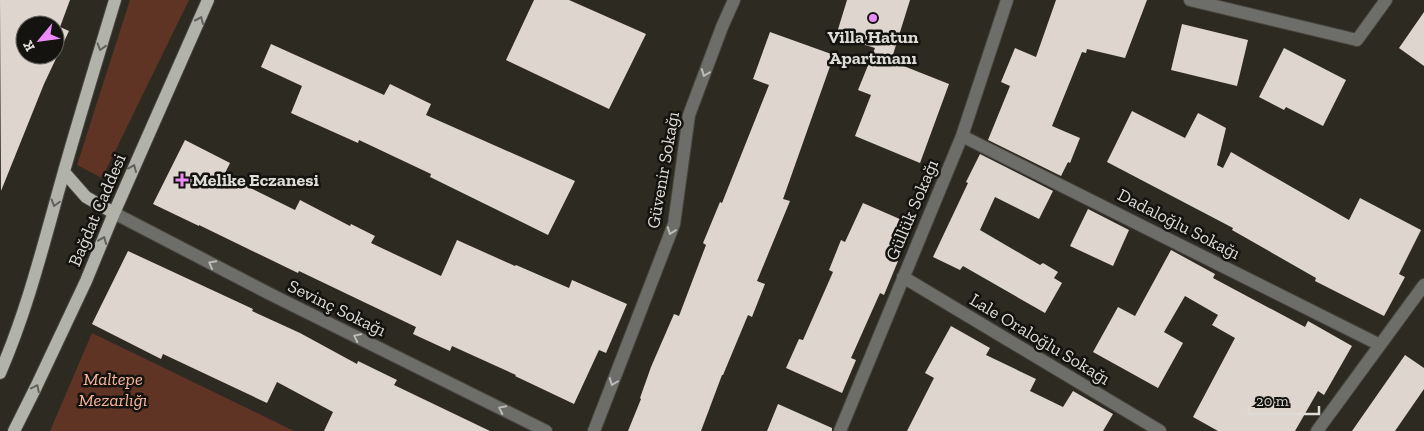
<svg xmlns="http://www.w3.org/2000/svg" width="1424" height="431" font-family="'Zilla Slab',serif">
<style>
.green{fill:#603425}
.building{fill:#ded5ce;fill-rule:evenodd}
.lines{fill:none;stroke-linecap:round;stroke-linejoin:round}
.minor-casing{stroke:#49463f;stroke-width:14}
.major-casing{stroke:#49463f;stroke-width:14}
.minor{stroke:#6d6e6a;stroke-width:12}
.major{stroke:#b1b2aa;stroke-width:12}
.oneway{stroke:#62625c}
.oneway2{stroke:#bcbbb6}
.poi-dot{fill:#ec8cfa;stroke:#14130f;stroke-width:2}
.labels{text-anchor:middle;stroke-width:5;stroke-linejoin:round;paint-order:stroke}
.poi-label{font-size:18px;font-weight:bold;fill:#dedcd7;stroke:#14130f}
.street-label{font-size:18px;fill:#dedcd7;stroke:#14130f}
.park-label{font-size:18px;font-style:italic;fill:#f9b49c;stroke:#14130f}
</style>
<rect width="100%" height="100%" fill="#2d2a22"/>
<path class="green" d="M130 0H189L102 178 77 165Z
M92 333 294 431H50Z"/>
<path class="building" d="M0 0H70L60 27 69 31 44 84 1 191ZM25 25H55V55H25Z
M534 0H569L646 34 609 109 506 60Z
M847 0H910L891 61 949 84 920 163 855 136 871 95 858 90 875 48 836 36Z
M1056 0H1147L1125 58 1087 49 1086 53 1082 52 1052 126 1080 138 1070 163 1068 162 1061 176 988 140 1010 86 1001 82 1015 48 1036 57Z
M1424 12V66L1399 48Z
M1182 24 1248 40 1237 86 1171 70Z
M770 32 834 55 783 199 790 201 757 281 765 284 752 317 748 315 723 375H722L701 431H628L641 399 640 398 651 367 674 314 679 316 706 245 703 243 720 202 722 203 769 85 753 79Z
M271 44 384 95 390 84 431 104 426 115 575 181 548 235 430 177 431 174 359 140 358 143 291 113 302 86 261 67Z
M1284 48 1346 80 1323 126 1286 107 1284 110 1259 97Z
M1132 111 1185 138 1198 113 1226 128 1217 165 1223 168 1231 152 1349 220 1360 198 1421 230 1399 274 1405 277 1384 316 1315 281 1316 278 1232 230 1233 228 1107 162Z
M185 140 230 163 224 175 295 210 300 200 350 226 351 224 375 236 371 243 441 276 457 240 515 266 516 265 569 288 572 280 627 304 606 353 599 350 574 404 515 376 516 375 452 346 450 351 413 334 416 327 299 271 298 273 199 225V226L153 204Z
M980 154 1053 191 1039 219 995 197 980 230 1040 265 1043 263 1058 272 1054 278 1062 283 1045 313 963 266 960 270 933 257 968 183 966 182Z
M863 203 909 223 893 259 898 261 884 295 880 293 851 358 856 360 842 393 786 368 799 339 803 340 833 272 829 270 841 240 845 242Z
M1088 209 1129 230 1113 266 1070 246Z
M1171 250 1215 274 1213 278 1305 327 1308 321 1352 346 1324 395 1318 391 1295 431H1218L1193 417 1235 338 1212 325 1218 315 1185 296 1164 332 1183 343 1158 388 1093 352 1118 307 1135 316Z
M128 251 253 309 252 311 300 333 357 364 358 361 397 380 394 385 490 431H324L333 412 277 382 267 403 163 354 161 359 92 324Z
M951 326 990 348 986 355 1036 379 1030 391 1063 407 1073 391 1113 414 1103 431H907L934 378 925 373Z
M1405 355 1424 368V389L1395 431H1352Z
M778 404 832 428V431H767Z"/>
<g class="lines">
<g class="minor-casing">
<path id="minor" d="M1190 0 1357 40 1386 0
M962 136 1380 345
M114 213 270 294 546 431
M903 277 1160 431
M594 431 674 224 689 115 722 27 734 0
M840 431 962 136 1007 0
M1317 431 1424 285"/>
</g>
<g class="major-casing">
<path id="major" d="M64 172 86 197 114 213
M0 373C27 311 43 246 61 182 78 121 97 60 115 0
M14 431 36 387 86 281 114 213 208 0"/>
</g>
<use href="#minor" class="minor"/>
<use href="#major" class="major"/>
</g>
<defs><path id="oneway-chevron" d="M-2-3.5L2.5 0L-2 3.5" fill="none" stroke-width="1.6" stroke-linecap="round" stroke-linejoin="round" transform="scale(1.25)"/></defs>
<g class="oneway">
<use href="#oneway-chevron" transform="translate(200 20) rotate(-66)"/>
<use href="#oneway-chevron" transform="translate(101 47) rotate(107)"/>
<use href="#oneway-chevron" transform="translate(133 168) rotate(-66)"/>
<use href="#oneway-chevron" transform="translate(55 203) rotate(106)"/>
<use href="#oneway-chevron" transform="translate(103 240) rotate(-68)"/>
<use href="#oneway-chevron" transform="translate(36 388) rotate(-64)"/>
</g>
<g class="oneway2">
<use href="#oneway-chevron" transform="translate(705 73) rotate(111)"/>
<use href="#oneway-chevron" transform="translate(671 231) rotate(110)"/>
<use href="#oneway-chevron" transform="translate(212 264) rotate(-152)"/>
<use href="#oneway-chevron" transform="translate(357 337) rotate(-154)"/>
<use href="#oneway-chevron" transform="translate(613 382) rotate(111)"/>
<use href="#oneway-chevron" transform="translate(502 409) rotate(-154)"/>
</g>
<g class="poi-dot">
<circle cx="873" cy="18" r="5"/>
<path d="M179.5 172.5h5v5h5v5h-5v5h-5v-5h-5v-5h5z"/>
</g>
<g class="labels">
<g class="poi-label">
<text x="873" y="43">Villa Hatun<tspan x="873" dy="21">Apartmanı</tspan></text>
<text x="192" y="186" text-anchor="start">Melike Eczanesi</text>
</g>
<g class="street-label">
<text transform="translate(663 170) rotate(-80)" y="6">Güvenir Sokağı</text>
<text transform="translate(97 210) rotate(-67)" y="6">Bağdat Caddesi</text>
<text transform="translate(912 210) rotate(-67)" y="6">Güllük Sokağı</text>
<text transform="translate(1179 224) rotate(27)" y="6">Dadaloğlu Sokağı</text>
<text transform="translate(337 308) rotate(26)" y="6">Sevinç Sokağı</text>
<text transform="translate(1040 339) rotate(31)" y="6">Lale Oraloğlu Sokağı</text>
</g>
<g class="park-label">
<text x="113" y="385">Maltepe<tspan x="113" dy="21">Mezarlığı</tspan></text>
</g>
</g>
<g transform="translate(40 40) rotate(241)"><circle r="24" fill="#14130f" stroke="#65635f"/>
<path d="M0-4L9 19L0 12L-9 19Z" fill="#ec8cfa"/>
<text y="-8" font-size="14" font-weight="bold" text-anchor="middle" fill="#dedcd7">K</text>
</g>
<path d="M1249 406v8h70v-8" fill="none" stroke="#dedcd7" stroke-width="2.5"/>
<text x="1256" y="406" font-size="15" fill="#dedcd7" stroke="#14130f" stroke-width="4" paint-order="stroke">20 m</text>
</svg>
